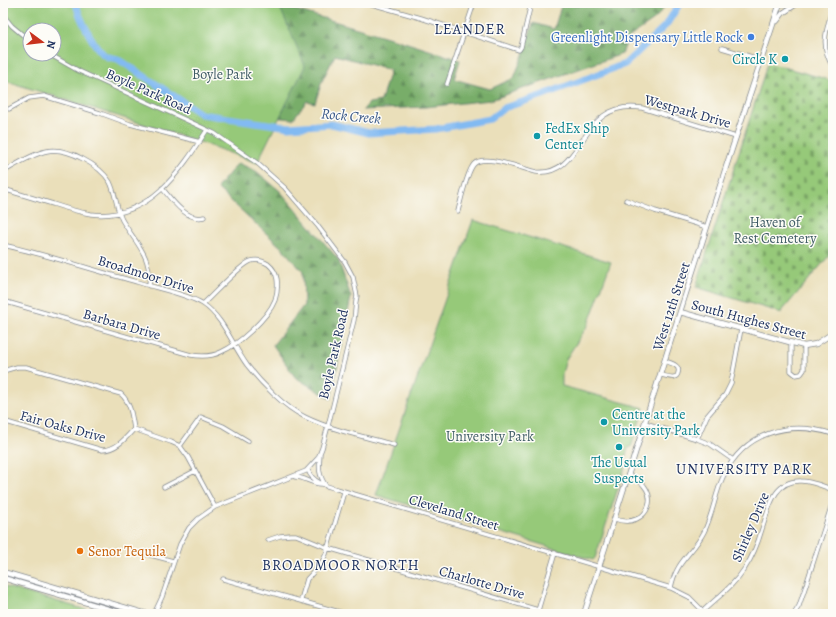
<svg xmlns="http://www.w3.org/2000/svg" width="836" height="617" font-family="Alegreya,serif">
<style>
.forest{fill:url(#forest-firs);stroke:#4a6e64}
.cemetery{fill:url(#cemetery-stones);stroke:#587c6c}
.park{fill:#96c979;stroke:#587c6c;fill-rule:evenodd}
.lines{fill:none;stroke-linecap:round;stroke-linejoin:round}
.river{stroke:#82baf2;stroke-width:7}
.street-casing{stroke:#82878c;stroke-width:5}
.secondary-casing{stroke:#82878c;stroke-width:6}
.street{stroke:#fff;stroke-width:3.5}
.secondary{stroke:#fff;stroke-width:4.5}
.shop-dot{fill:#3f7fe0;stroke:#fdfcf7;stroke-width:1.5}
.culture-dot{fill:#0f9aa8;stroke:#fdfcf7;stroke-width:1.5}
.food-dot{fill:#e8710a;stroke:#fdfcf7;stroke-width:1.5}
.labels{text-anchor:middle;stroke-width:3;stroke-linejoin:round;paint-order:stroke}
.shop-label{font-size:14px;fill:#366cbe;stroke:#fdfcf7;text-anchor:end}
.culture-label{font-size:14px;fill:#0d838f;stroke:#fdfcf7;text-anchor:start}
.park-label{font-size:14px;fill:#405d66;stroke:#fdfcf7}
.street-label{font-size:14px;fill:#1b2f5e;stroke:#fdfcf7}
.food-label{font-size:14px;fill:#c56008;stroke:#fdfcf7;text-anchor:start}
.neighbourhood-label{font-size:15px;letter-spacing:1px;fill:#1b2f5e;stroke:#fdfcf7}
.water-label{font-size:15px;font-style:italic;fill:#3a598a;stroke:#fdfcf7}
</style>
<defs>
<pattern id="forest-firs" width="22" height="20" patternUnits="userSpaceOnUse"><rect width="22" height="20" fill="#78ad69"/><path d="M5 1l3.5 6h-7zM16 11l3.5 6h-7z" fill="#628d5a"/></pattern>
<pattern id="cemetery-stones" width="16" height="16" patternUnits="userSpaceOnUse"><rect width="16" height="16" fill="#96c979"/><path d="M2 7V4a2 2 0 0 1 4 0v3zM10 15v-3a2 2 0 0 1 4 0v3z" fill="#7aa466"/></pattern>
</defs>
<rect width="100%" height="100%" fill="#fdfcf7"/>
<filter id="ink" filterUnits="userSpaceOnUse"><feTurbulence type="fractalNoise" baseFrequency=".025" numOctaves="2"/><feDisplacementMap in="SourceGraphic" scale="8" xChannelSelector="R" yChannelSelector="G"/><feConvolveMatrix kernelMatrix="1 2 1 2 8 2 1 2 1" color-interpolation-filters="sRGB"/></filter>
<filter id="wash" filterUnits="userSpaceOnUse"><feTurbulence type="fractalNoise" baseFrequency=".012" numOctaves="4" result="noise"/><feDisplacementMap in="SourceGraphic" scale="16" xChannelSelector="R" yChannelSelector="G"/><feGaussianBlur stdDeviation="0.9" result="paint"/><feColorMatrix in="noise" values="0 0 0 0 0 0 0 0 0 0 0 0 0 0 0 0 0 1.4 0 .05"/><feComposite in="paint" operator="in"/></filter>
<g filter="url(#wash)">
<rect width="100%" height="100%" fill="#eadfba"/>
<path class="forest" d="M217 3H287L286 7 401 41 460 60 454 79 490 89 514 78 523 55 533 23 554 29 562 3H668L654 20 628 38 622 54 491 100 425 107 363 110 369 103 381 101 390 70 335 55 322 81 315 103 307 101 293 119 236 114Z
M238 163 256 171 280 191 338 259 351 297 331 399 295 377 273 345 304 305 303 272 282 248 217 188Z"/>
<path class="cemetery" d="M769 63 833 81V251L783 310 782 313 696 287 767 65Z"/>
<path class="park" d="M3 3H278L305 66 257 163 200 142 3 80ZM30 30H54V54H30Z
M473 220 611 262 588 325 566 359 562 374V386L644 408 631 447 628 448 624 463 626 464 595 558 593 560 376 495Z
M3 586 94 612 93 614H3Z"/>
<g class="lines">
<path class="river" d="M76 3C78 15 95 50 106 56 109 58 115 58 118 59L201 114 289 127 332 124 369 133 436 129 490 119 504 108 543 95 625 64 666 25 680 3"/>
</g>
</g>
<g filter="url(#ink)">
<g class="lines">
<g class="street-casing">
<path id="street" d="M368 3 421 18 519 50 521 47 531 3
M833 6C827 29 819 45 833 67
M3 15 12 26 30 41
M722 48 762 60
M49 54 79 71 197 125 214 133 257 163 285 188 317 225 345 262 353 277 357 296 356 301 354 320 328 426 322 448 318 458 306 471 215 507 198 519 189 528 180 544 162 597 154 614
M447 84 474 3
M9 109 29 98 44 96 100 113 130 124 200 142
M3 172C17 164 32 154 47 151 67 147 100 165 110 182 116 194 116 208 122 220 136 244 152 255 149 286
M162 188C171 199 187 222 204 217
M3 189C20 194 36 199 53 204 65 208 78 212 91 214 148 221 180 172 207 130
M626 200 655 211 707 227
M458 211C461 200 467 171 474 164 484 153 523 169 536 172 586 177 578 98 642 108L736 137
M3 245C48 255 93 270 137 282 155 288 188 294 203 304 223 317 233 346 247 365 261 383 284 407 305 417 331 430 366 437 394 445
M3 301 191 355C202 357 211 357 221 352 238 345 268 318 275 300 277 294 278 286 277 279 276 273 273 268 268 264 263 261 257 259 251 261 241 264 212 296 203 304
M791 343V371L796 375 801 374 804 370V346
M3 371 17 367H26L121 394C131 403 132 417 134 429
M660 375C664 375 670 378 674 377 676 377 678 375 678 373 681 365 670 363 665 361
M3 421 102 450C116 450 125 439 134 429
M645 423 697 439 710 444 733 460
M134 429 171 442 180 446 188 457 215 507
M697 439 707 416 725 395 731 383 741 329
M180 446 201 417 223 426 248 441
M320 454C319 468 318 474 326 486
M308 470C312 482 326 486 337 489L671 588 689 597 703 611
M295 477C305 477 311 484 321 484
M164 487 195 471
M615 519C648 531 666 489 628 475
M268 540 280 536 290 535H296L328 548 538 610
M143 553 173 561
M223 579 343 613
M671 588C676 560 693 554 704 532 713 514 715 494 723 477 744 432 788 420 833 434
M301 600 307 579 321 564 326 554 344 492
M537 614 555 553
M700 614C715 599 733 587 745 568 753 556 758 543 762 529 769 509 773 480 801 481 811 481 823 486 833 490
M794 614 799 606 806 585 833 501"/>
</g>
<g class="secondary-casing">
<path id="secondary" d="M780 4 791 3
M777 21 783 13 798 3
M680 312 804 346 816 344 833 333
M3 572 147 614
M3 578 125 614
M584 614 727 164 780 3"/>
</g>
<use href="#street" class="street"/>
<use href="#secondary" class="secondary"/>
</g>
</g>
<circle class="shop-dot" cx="751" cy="37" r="4"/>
<g class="culture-dot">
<circle cx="785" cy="59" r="4"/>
<circle cx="537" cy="136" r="4"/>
<circle cx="604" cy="422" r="4"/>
<circle cx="619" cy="447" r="4"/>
</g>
<circle class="food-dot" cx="80" cy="551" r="4"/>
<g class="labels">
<g class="shop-label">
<text x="743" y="42">Greenlight Dispensary Little Rock</text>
</g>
<g class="culture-label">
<text x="777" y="64" text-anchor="end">Circle K</text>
<text x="545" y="133">FedEx Ship<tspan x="545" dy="16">Center</tspan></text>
<text x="612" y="419">Centre at the<tspan x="612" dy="16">University Park</tspan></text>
<text x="619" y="467" text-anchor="middle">The Usual<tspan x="619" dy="16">Suspects</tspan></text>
</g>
<g class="park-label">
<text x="222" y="79">Boyle Park</text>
<text x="775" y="227">Haven of<tspan x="775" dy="16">Rest Cemetery</tspan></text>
<text x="490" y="441">University Park</text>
</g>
<g class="street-label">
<text transform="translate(149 91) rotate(24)" y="5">Boyle Park Road</text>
<text transform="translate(688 111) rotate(16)" y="5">Westpark Drive</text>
<text transform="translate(146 274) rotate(17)" y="5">Broadmoor Drive</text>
<text transform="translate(671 306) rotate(-72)" y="5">West 12th Street</text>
<text transform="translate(749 319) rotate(15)" y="5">South Hughes Street</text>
<text transform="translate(122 324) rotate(16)" y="5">Barbara Drive</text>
<text transform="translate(333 354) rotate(-77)" y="5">Boyle Park Road</text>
<text transform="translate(63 426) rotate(15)" y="5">Fair Oaks Drive</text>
<text transform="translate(454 512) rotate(17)" y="5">Cleveland Street</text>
<text transform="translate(750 527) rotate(-67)" y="5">Shirley Drive</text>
<text transform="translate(482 582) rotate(16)" y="5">Charlotte Drive</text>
</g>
<g class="food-label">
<text x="88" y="556">Senor Tequila</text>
</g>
<g class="neighbourhood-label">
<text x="470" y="34">LEANDER</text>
<text x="744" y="474">UNIVERSITY PARK</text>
<text x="341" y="570">BROADMOOR NORTH</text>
</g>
<g class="water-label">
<text transform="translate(351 116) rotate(5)" y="5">Rock Creek</text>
</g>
</g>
<rect width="836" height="617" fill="none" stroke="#fdfcf7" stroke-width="16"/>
<g transform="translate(42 42) rotate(105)"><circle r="19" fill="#fdfcf7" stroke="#a3aaba"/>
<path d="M0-3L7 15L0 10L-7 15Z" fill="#c8321e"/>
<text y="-6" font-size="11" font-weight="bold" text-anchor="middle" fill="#1b2f5e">N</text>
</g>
</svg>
